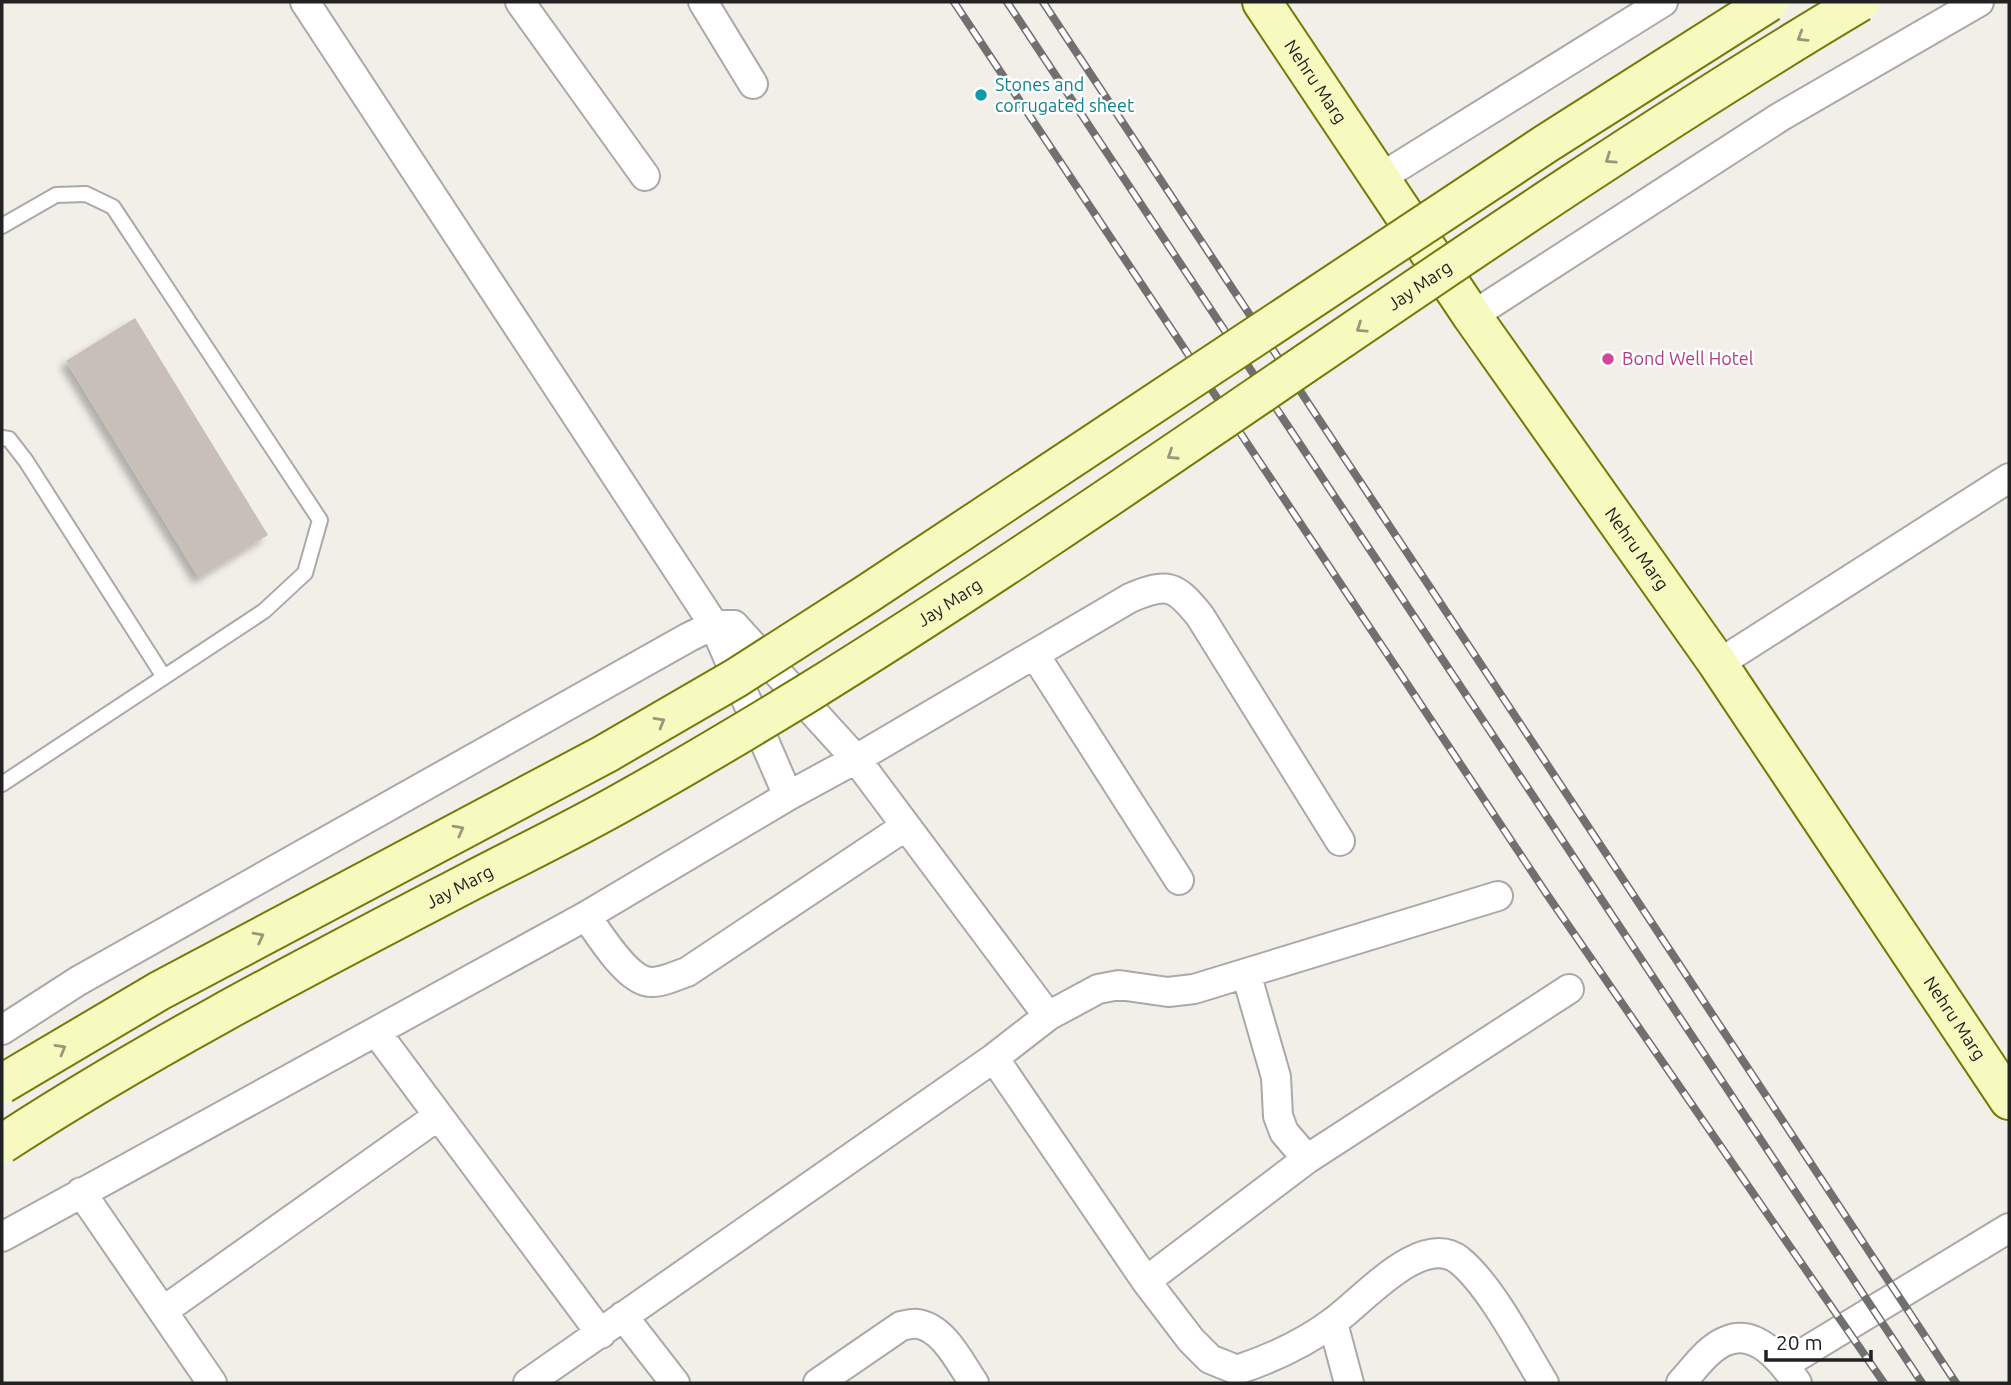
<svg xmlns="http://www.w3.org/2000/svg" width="2011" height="1385" font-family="Ubuntu,sans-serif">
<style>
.building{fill:#c7bfb8;filter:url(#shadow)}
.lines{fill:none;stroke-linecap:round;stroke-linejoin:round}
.lane-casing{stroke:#a9a9a9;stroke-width:18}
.street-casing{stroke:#a9a9a9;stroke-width:32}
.secondary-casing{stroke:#707d05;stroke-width:42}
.lane{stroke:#fff;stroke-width:14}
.street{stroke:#fff;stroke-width:28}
.secondary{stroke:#f7fabf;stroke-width:38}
.rail-casing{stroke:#707070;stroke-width:8}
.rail{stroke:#fff;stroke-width:5;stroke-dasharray:16;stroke-linecap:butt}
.secondary-bridge-casing{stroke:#707d05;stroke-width:42;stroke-linecap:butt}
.secondary-bridge{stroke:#f7fabf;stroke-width:38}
.oneway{stroke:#979978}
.culture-dot{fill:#0f9aa8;stroke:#fff;stroke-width:2.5}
.hotel-dot{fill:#d1479c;stroke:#fff;stroke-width:2.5}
.labels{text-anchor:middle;stroke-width:5;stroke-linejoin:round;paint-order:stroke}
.street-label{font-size:18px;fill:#222;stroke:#fff}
.culture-label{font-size:18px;fill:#0d838f;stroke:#fff;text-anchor:start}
.hotel-label{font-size:18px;fill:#b23c85;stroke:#fff;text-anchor:start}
</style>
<defs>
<filter id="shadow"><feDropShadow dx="-6" dy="6" stdDeviation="3.5" flood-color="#0004"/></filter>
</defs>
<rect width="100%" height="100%" fill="#f2efe9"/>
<path class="building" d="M135 318 268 535 199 578 66 361Z"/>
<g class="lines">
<g class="lane-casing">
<path id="lane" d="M2 226 56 195 86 194 113 207 320 520 305 573 264 611 2 784
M2 438 9 439 26 461 164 677"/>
</g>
<g class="street-casing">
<path id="street" d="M305 2 714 625 788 796
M520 2 645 176
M703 2 753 84
M1380 178 1663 2
M1472 316 1780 117 1979 2
M1035 655 1179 880
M1718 664 2009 478
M586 916C599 934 624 975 645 981 659 985 674 976 687 972L906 826
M1246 973 1276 1077 1278 1116 1284 1132 1307 1159
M2 1030 78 981 689 637 714 625H734L856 759 1048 1016
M377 1033 601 1334
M994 1058 1146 1281 1191 1340 1210 1359 1237 1370C1270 1359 1305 1343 1333 1322 1362 1302 1421 1231 1459 1260 1491 1286 1522 1347 1544 1383
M81 1192 212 1383
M2 1237 586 916 788 796 856 759 1130 598C1168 582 1175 585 1200 616L1340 841
M1146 1281 1307 1159 1569 989
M163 1311 438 1116
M623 1316 675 1383
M1333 1323 1349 1383
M1785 1364 2009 1228
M528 1383 994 1058 1048 1016 1098 989 1119 985 1168 992 1194 989 1498 896
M818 1383 901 1326C906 1325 913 1323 918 1324 944 1328 960 1363 974 1383
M1681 1383C1694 1369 1708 1348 1726 1341 1756 1328 1783 1362 1797 1383"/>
</g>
<g class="secondary-casing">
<g id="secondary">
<path id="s1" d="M1262 2 1472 316 1718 664 2009 1100"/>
</g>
</g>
<use href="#lane" class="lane"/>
<use href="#street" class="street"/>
<use href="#secondary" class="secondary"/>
<g class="rail-casing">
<path id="rail" d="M954 2 1548 896 1884 1383
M1007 2 1922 1383
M1043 2 1956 1383"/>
</g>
<use href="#rail" class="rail"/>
<g class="secondary-bridge-casing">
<g id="secondary-bridge">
<path d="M2 1084 159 991 605 754 736 678 867 594 1547 143 1769 2"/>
<path id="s2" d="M2 1144C152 1046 312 964 471 881 523 854 575 829 626 800 687 766 747 730 806 694 1163 473 1499 217 1860 2"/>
</g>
</g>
<use href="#secondary-bridge" class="secondary-bridge"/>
</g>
<defs><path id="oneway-chevron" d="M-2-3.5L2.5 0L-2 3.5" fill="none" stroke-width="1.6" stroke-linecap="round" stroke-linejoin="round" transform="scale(1.75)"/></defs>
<g class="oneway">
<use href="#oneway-chevron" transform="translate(1802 37) rotate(149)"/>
<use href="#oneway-chevron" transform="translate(1610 159) rotate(146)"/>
<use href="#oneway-chevron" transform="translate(1361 328) rotate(146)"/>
<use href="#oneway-chevron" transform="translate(1172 455) rotate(147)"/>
<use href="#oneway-chevron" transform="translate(660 722) rotate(-30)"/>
<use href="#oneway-chevron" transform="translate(459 830) rotate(-28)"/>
<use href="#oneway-chevron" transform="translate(259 937) rotate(-28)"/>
<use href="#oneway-chevron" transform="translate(61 1049) rotate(-30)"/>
</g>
<circle class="culture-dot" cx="981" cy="95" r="7"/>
<circle class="hotel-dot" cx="1608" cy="359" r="7"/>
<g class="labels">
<g class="street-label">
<text dy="6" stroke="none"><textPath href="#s1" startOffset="96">Nehru Marg</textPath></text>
<text dy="6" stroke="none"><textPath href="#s2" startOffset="1659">Jay Marg</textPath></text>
<text dy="6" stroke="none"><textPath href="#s1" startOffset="663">Nehru Marg</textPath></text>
<text dy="6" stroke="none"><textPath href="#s2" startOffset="1092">Jay Marg</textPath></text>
<text dy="6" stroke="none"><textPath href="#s2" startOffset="525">Jay Marg</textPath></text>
<text dy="6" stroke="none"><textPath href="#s1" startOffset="1230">Nehru Marg</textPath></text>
</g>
<g class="culture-label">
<text x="995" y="91">Stones and<tspan x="995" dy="21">corrugated sheet</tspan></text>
</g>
<g class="hotel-label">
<text x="1622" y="365">Bond Well Hotel</text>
</g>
</g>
<rect width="2011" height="1385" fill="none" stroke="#222222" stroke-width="7"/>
<path d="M1766 1350v10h105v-10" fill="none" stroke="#222222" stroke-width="3.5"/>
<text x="1776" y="1350" font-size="21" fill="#222222" stroke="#ffffff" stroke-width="5" paint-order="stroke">20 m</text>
</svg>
